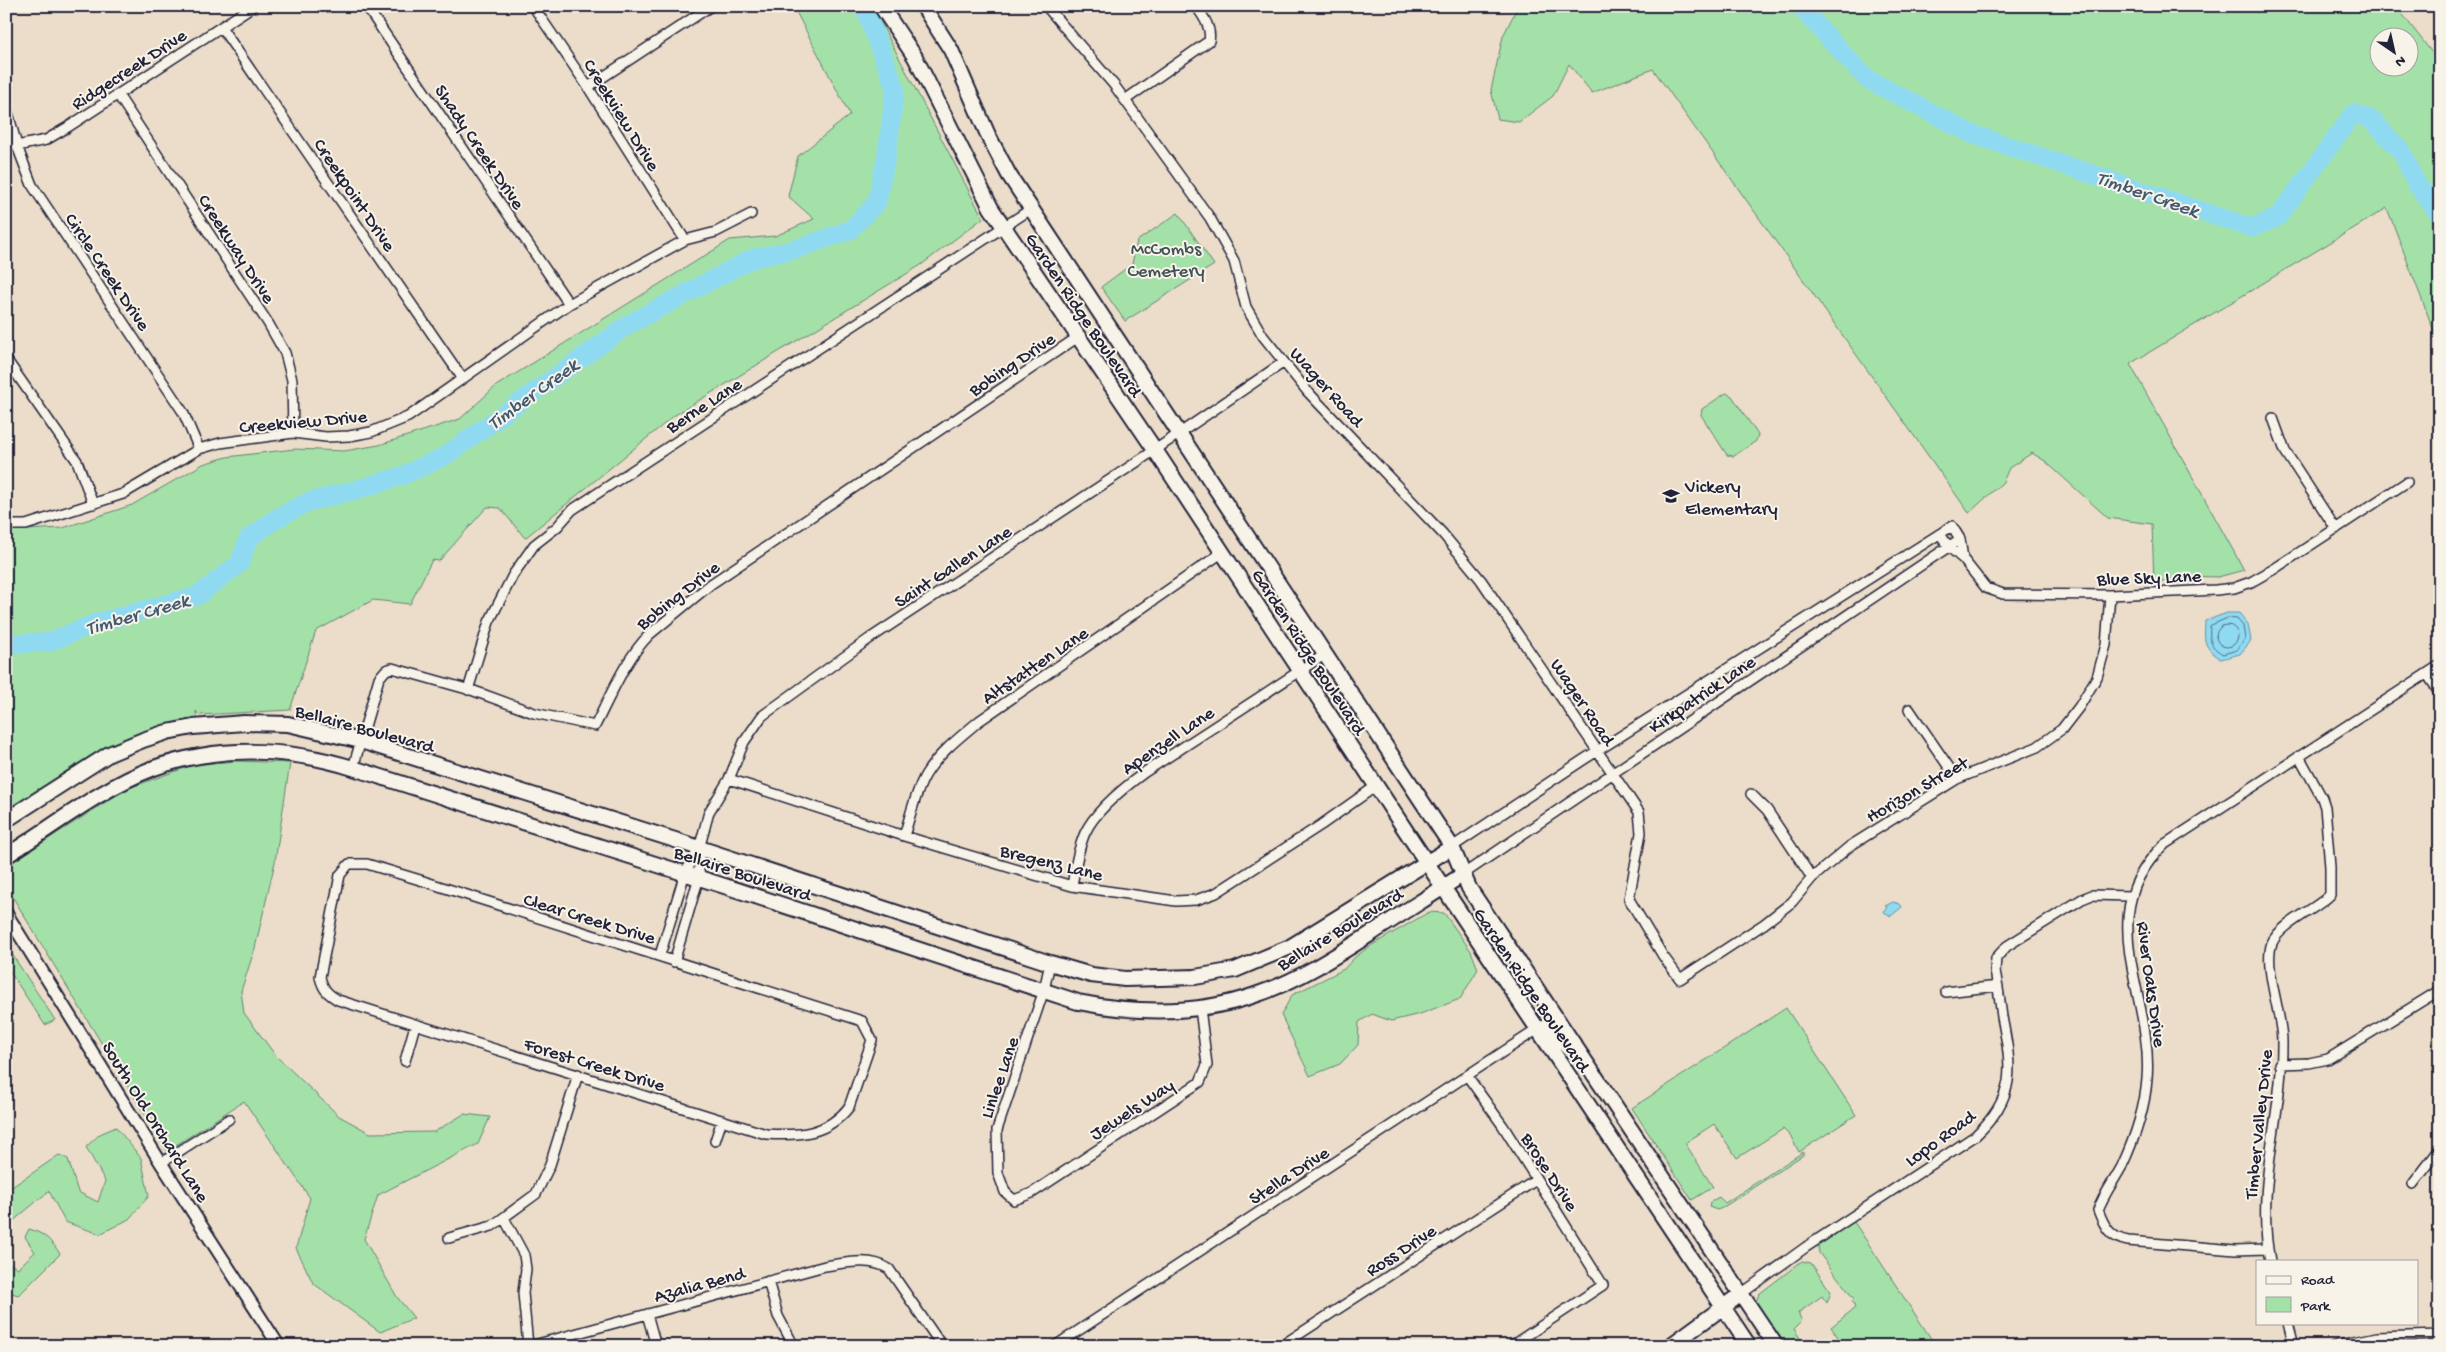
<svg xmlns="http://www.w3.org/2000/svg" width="2446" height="1352" font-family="'Gochi Hand',sans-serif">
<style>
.green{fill:#a4e1a8;stroke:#638272;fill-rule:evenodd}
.water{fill:#90daf1;stroke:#6490a8}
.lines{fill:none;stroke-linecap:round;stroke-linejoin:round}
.shore{stroke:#4e6c84;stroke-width:1}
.river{stroke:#90daf1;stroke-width:19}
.minor-casing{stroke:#22223b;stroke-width:12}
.tertiary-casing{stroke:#22223b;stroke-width:15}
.secondary-casing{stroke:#22223b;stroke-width:18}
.minor{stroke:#f7f3e8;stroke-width:9}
.tertiary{stroke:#f7f3e8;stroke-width:11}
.secondary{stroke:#f7f3e8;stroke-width:14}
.labels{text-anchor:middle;stroke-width:4;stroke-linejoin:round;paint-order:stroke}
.street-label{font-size:19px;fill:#22223b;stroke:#f7f3e8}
.park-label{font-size:19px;fill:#425256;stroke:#f7f3e8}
.poi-label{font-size:19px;fill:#22223b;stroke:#f7f3e8;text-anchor:start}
.water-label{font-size:20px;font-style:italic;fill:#435972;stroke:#f7f3e8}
</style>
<rect width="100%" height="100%" fill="#ebddc9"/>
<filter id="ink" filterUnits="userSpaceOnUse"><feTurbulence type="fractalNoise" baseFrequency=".02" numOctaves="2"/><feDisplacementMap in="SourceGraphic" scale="10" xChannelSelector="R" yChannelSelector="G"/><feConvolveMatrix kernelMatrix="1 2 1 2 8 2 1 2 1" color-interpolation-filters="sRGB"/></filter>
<g filter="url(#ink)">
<path class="green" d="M793 6H872L983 218 921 265 675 415 525 538 500 508 487 507 439 561 432 560 410 604 373 600 316 631 290 710 199 715 196 711 197 721 173 725 6 813V531L63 528 132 505 203 464 227 457 294 449 344 451 379 445 460 419 496 386 730 240 775 236 814 219 788 196 798 156 850 115Z
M1518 6H2396L2440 63V347L2387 208 2130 364 2244 570 2218 577 2184 576 2154 583 2152 524 2108 518 2045 461 2032 453 2009 468 2003 482 1969 513 1653 69 1592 93 1569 64 1553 96 1519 122 1498 119 1491 90 1503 36ZM2378 38H2408V68H2378Z
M1178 213 1214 265 1125 321 1101 287 1132 264 1137 241Z
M1726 393 1732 396 1758 435 1756 441 1734 456 1727 455 1701 415 1702 409Z
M236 761 290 763 275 862 255 948 241 991 244 1013 276 1056 339 1116 370 1133 434 1132 464 1114 490 1117 478 1144 378 1195 364 1239 397 1297 414 1318 380 1332 313 1283 296 1248 310 1198 244 1101 167 1151 6 886V869L11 863 126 789 193 765Z
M1429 912 1444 913 1471 951 1478 969 1460 999 1420 1014 1391 1021 1372 1014 1359 1022 1358 1045 1340 1064 1310 1076 1281 1015 1292 995 1344 969 1355 957 1372 945Z
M6 945 55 1020 45 1025 6 966Z
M1786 1008 1856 1115 1799 1152 1791 1137 1783 1129 1737 1158 1714 1124 1685 1143 1713 1187 1692 1200 1632 1108Z
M116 1127 141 1158 149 1196 129 1219 100 1234 65 1222 49 1191 6 1227V1191L59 1155 68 1159 78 1192 98 1202 105 1181 86 1147 100 1134Z
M1803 1152V1155L1722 1208 1717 1210 1709 1207 1710 1202 1719 1197 1725 1203Z
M1854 1222 1936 1346H1844L1831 1327 1855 1308 1852 1301 1854 1299 1819 1253 1818 1246Z
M29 1229C44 1233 52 1241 60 1254L23 1291 18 1295 6 1291V1262L18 1268 35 1252 25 1237Z
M1802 1261 1811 1263 1831 1292 1827 1303 1822 1296 1798 1313 1802 1321 1794 1329 1805 1346H1783L1755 1304 1759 1294Z"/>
<path class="water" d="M2227 613H2239L2248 624 2251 641 2240 654 2221 659C2203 647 2204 642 2205 621Z
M1893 902 1900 904 1902 907 1891 916 1884 912 1887 907 1885 906Z"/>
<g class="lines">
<path class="shore" d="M2228 618 2237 619 2243 626 2245 639 2237 650 2223 654C2210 647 2209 640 2210 626Z
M2216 636a11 11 0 1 1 22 0a11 11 0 1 1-22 0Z"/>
<path class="river" d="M1799 6 1867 79 1972 134 2252 228 2278 217 2354 113 2372 120 2402 152 2416 183 2440 215
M6 641 9 644 49 642 96 623 197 596 240 563 248 539 277 518 308 502 359 489 404 475 445 456 629 324 751 259 796 249 850 230 877 202 887 153 895 88 864 6"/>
<g class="minor-casing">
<path id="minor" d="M366 6 569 304
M533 6 588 87 685 240
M1046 6 1114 85 1210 218 1234 261 1246 307 1263 336 1307 391 1443 534 1481 580 1639 812 1641 833 1629 899 1663 956 1680 979 1764 924 1792 902 1812 878 1850 846 1957 779 2037 747 2062 729 2079 707 2097 677 2106 645 2110 595
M221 27 463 379
M588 87 711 6
M118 95 268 323 285 353 292 380 293 433
M1125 100 1209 41C1212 28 1203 16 1196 6
M6 105 17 146 32 185 183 412 199 449
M17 146 46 140 68 127 253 6
M6 359 77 461 93 504
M2273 418 2285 451 2336 529
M6 525H26L123 494 199 449 220 443 293 433 326 437 349 436 371 432 408 417 569 304 685 240 716 232 751 214
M1940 534 1949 547 1963 559 1986 588 2003 594 2110 595 2216 590 2234 588 2251 582 2274 569 2407 482
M2427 674 2440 693
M468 690 489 622 513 575 534 545 557 527 572 510 1031 209
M1909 709 1957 779
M353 768 379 678 386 670 392 668 474 691 534 713 595 726C611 695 625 659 650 634L711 584 1078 337
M729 779 904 836 1072 886 1176 901 1196 900 1216 893 1321 825 1376 786
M1751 794 1767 810 1812 878
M904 836C910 817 916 790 926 774 939 753 960 737 979 721L1223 552
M1452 847 1583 760 1952 526 1960 539 1963 559
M349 864H367L420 880 862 1021 872 1040 849 1107C827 1135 799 1136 766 1134L338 1000C328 994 323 990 320 977L340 875Z
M1462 875 1960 539
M1072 886C1075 868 1078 849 1085 833 1095 811 1126 786 1145 772L1324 655
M660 955 685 873 699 849
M674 962 699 877V849L709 812 729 779 744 742 762 716 869 639 1155 450 1284 362
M1050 963 1044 990 997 1130 998 1173 1005 1192 1014 1200 1032 1193 1200 1082 1207 1065 1200 1008
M1946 992 1998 986
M405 1061 415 1025
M2280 1064 2309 1063 2328 1059 2440 990
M1468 1077 1503 1126 1603 1285 1511 1346
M715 1141 722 1120
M161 1163 229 1119
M2413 1184 2440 1149
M504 1218 524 1255 526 1269 523 1293 528 1346
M449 1238 492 1226 536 1194 550 1165 578 1074
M2267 1249 2235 1250 2128 1241C2110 1238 2104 1226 2098 1210 2104 1194 2114 1181 2122 1166 2134 1140 2145 1108 2147 1079 2154 994 2089 914 2165 844L2440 665
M2270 1261C2255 1186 2283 1116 2282 1041 2282 1014 2263 966 2272 943 2280 924 2315 910 2330 895V867L2325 807 2322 798 2299 756
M768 1281 778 1316 794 1346
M1741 1294 1806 1247 1975 1136C2017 1097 2012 1068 2002 1017 2000 1001 1998 986 1995 971L1996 958 2007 946 2082 899 2092 895 2130 896
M647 1314 656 1346
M2288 1323 2294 1346
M530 1346 825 1266C846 1263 870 1257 889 1269L942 1346
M1055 1346 1538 1029
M1281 1346 1536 1180
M2334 1346 2377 1337 2440 1335"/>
</g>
<g class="tertiary-casing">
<path id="tertiary" d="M6 913 161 1163 279 1346"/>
</g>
<g class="secondary-casing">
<path id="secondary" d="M881 6 915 57 991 208 1155 450 1427 863 1749 1346
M923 6 951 50 988 135 1009 175 1452 847 1469 888 1776 1346
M6 820 109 754 143 740 167 732 193 727 244 723 288 724 361 741 675 840 1050 963 1091 975 1125 979 1195 977 1235 970 1290 947 1452 847
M6 856C54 826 101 788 154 768 219 745 288 748 353 768L737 890 1078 1002C1138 1014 1200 1015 1258 994 1299 980 1336 956 1372 933 1402 913 1432 895 1462 875
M1538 1029 1549 1027 1569 1049
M1670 1346 1741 1294"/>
</g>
<use href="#minor" class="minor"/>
<use href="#tertiary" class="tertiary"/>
<use href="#secondary" class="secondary"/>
</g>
</g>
<defs>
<g id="school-bare" transform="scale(1.35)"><path d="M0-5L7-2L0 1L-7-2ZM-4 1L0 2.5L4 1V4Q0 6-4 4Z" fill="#22223b" stroke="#f7f3e8" stroke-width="2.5" paint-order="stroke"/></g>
</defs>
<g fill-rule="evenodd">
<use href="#school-bare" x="1671" y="496"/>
</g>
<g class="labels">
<g class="street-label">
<text transform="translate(128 68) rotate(-33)" y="7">Ridgecreek Drive</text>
<text transform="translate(623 114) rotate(58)" y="7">Creekview Drive</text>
<text transform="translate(481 146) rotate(56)" y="7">Shady Creek Drive</text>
<text transform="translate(356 194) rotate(56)" y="7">Creekpoint Drive</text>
<text transform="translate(238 248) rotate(57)" y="7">Creekway Drive</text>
<text transform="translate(109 271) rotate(56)" y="7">Circle Creek Drive</text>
<text transform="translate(1085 314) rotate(56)" y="7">Garden Ridge Boulevard</text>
<text transform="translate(1011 363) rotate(-34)" y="7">Bobing Drive</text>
<text transform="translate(1328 386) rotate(48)" y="7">Wager Road</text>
<text transform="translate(703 404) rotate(-33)" y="7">Berne Lane</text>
<text transform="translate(303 420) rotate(-5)" y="7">Creekview Drive</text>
<text transform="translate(952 565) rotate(-33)" y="7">Saint Gallen Lane</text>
<text transform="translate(2149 576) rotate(-2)" y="7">Blue Sky Lane</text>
<text transform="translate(677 594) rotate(-38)" y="7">Bobing Drive</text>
<text transform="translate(1310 651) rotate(57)" y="7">Garden Ridge Boulevard</text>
<text transform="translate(1034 664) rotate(-34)" y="7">Altstatten Lane</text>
<text transform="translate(1701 693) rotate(-34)" y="7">Kirkpatrick Lane</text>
<text transform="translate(1584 701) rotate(56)" y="7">Wager Road</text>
<text transform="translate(365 727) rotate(15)" y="7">Bellaire Boulevard</text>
<text transform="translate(1167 739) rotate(-34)" y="7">Apenzell Lane</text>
<text transform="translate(1916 788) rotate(-30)" y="7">Horizon Street</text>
<text transform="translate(1052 861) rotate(14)" y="7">Bregenz Lane</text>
<text transform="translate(743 872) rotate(18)" y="7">Bellaire Boulevard</text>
<text transform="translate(590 917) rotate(17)" y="7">Clear Creek Drive</text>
<text transform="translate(1339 928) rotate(-31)" y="7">Bellaire Boulevard</text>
<text transform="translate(2153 984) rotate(82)" y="7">River Oaks Drive</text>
<text transform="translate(1533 989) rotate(56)" y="7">Garden Ridge Boulevard</text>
<text transform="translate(595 1063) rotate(17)" y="7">Forest Creek Drive</text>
<text transform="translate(998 1077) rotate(-71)" y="7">Linlee Lane</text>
<text transform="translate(1131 1108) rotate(-33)" y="7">Jewels Way</text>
<text transform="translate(157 1121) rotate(58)" y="7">South Old Orchard Lane</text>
<text transform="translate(2257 1124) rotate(-84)" y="7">Timber Valley Drive</text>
<text transform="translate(1939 1137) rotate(-36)" y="7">Lopo Road</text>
<text transform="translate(1551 1171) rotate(57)" y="7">Brose Drive</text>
<text transform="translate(1288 1174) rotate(-33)" y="7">Stella Drive</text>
<text transform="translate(1400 1249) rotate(-33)" y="7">Ross Drive</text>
<text transform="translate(699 1283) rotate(-15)" y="7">Azalia Bend</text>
</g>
<g class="park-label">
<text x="1166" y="254">McCombs<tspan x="1166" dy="22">Cemetery</tspan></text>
</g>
<g class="poi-label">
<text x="1685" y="492">Vickery<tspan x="1685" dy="22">Elementary</tspan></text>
</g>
<g class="water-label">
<text transform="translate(2148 193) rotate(19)" y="7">Timber Creek</text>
<text transform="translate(532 393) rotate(-36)" y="7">Timber Creek</text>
<text transform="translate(137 613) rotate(-16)" y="7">Timber Creek</text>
</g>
</g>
<rect width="2446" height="1352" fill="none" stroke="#f7f3e8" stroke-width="25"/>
<rect x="12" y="12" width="2421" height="1327" fill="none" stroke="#22223b" stroke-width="2" filter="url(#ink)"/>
<rect x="2256" y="1260" width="162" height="65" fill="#f7f3e8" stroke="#a29fa3"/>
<rect x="2266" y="1276" width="25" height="8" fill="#f7f3e8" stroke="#a29fa3"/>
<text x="2301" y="1284" font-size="15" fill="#22223b">Road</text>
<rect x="2266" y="1297" width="25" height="15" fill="#a4e1a8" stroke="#a29fa3"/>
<text x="2301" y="1310" font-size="15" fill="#22223b">Park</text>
<g transform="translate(2394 52) rotate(146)"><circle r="24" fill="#f7f3e8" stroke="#a29fa3"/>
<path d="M0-4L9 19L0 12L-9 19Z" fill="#22223b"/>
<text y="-8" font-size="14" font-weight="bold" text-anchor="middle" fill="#22223b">N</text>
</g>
</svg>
